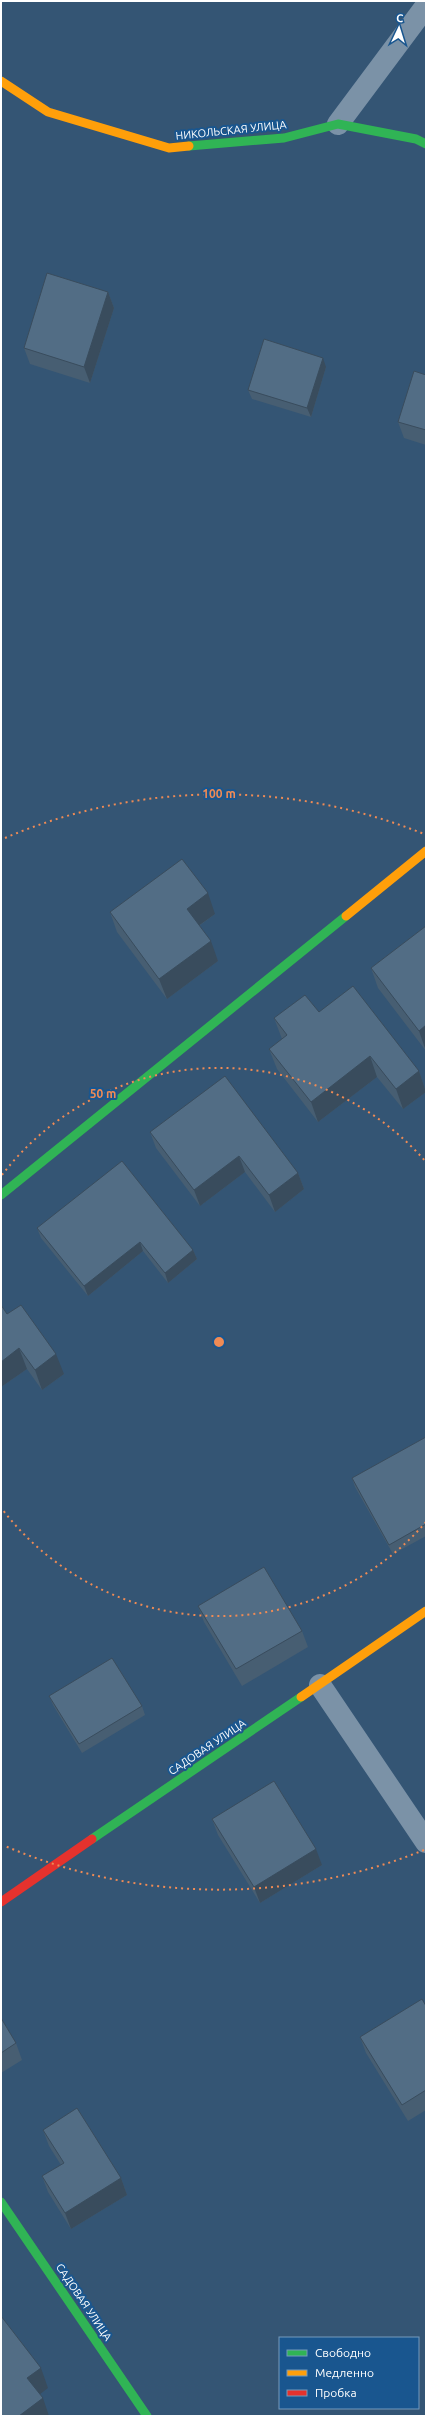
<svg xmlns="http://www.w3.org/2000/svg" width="427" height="2417" font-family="Ubuntu,sans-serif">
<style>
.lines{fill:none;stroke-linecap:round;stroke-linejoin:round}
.street{stroke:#7b92a7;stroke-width:22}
.fast{stroke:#30b455;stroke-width:9}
.slow{stroke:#ff9f0a;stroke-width:9}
.jam{stroke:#e5322d;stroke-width:9}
.wall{fill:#475e72}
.shaded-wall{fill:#394c5d}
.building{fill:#526d85;stroke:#394c5d}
.ring{fill:none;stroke:#ef8b55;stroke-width:2;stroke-dasharray:2 4}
.labels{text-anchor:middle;stroke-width:4;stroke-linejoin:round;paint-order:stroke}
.street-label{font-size:11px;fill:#fff;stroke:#19568f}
.centre{fill:#ef8b55;stroke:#19568f;stroke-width:2}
.ring-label{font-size:12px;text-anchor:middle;font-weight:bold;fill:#ef8b55;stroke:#19568f;stroke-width:4;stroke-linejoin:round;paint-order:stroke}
</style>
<rect width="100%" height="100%" fill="#345574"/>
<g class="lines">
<path class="street" d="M338 124 426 6
M320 1685 426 1842"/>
<path class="fast" d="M189 146 284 138 338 124 416 139 426 144
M1 1195 346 916
M92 1839 301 1697
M1 2202 147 2416"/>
<path class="slow" d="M1 81 48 112 169 148 189 146
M346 916 426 851
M301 1697 426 1611"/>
<path class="jam" d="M1 1902 92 1839"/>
</g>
<path class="wall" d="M108 292 114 308 90 383 30 364 24 348Z
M326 367 311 417 252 399 248 390Z
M426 375V445L404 438 398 422Z
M110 912 215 914 199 926 218 961 167 999 117 932Z
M426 926V1051L378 988 371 968Z
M319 1012 419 1071 426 1092 403 1109 377 1077 318 1122 277 1069 269 1049 282 1039 274 1018Z
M150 1132 298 1173 304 1189 275 1212 245 1172 200 1206 156 1148Z
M37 1228 193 1250 197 1259 168 1283 143 1251 88 1296 41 1238Z
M7 1314 64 1374 42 1390 27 1369 1 1387Z
M426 1437V1536L393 1554 355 1487 352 1478Z
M198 1606 302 1631 308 1647 242 1686 204 1622Z
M49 1696 142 1706 145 1715 82 1753 53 1705Z
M212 1819 322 1865 260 1903 218 1835Z
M426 2006V2110L408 2121 366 2053 360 2037Z
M1 2018 16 2043 22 2060 1 2073Z
M43 2130 121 2178 127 2195 71 2229 48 2192 42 2176 61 2165 49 2146Z"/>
<path class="shaded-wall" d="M108 292 114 308 90 383 84 367Z
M323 358 326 367 311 417 307 408Z
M208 893 215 914 194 929 187 909Z
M211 941 218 961 167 999 159 979Z
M426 1025V1051L419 1031Z
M370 1056 377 1077 318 1122 311 1102Z
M419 1071 426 1092 403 1109 396 1089Z
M239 1156 245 1172 200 1206 194 1190Z
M298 1173 304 1189 275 1212 269 1195Z
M140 1242 143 1251 88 1296 84 1286Z
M193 1250 197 1259 168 1283 165 1273Z
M19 1348 27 1369 1 1387V1362Z
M56 1354 64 1374 42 1390 35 1370Z
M316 1849 322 1865 260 1903 254 1887Z
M121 2178 127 2195 71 2229 65 2213Z
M41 2368 48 2388 35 2398 27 2378Z
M43 2398 49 2416H19Z"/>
<path class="building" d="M47 273 108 292 84 367 24 348Z
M264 339 323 358 307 408 248 390Z
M414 371 426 375V430L398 422Z
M182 859 208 893 187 909 211 941 159 979 110 912Z
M426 926V1025L419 1031 371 968Z
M353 986 419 1071 396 1089 370 1056 311 1102 269 1049 287 1035 274 1018 305 995 319 1012Z
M225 1076 298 1173 269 1195 239 1156 194 1190 150 1132Z
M122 1161 193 1250 165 1273 140 1242 84 1286 37 1228Z
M1 1305 7 1314 21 1305 56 1354 35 1370 19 1348 1 1362Z
M426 1437V1524L389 1545 352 1478Z
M264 1567 302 1631 236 1669 198 1606Z
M112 1658 142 1706 79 1744 49 1696Z
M274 1781 316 1849 254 1887 212 1819Z
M422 1999 426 2006V2090L402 2105 360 2037Z
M1 2018 16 2043 1 2053Z
M77 2108 121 2178 65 2213 42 2176 64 2163 43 2130Z
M1 2316 41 2368 27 2378 43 2398 19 2416H1Z"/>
<g class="ring">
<path d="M426 1522A274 274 0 0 1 2 1509M2 1175A274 274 0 0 1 426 1162"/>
<path d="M424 1850A548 548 0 0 1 5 1846M5 838A548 548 0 0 1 424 834"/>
</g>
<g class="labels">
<g class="street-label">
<text transform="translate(231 130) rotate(-6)" y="4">НИКОЛЬСКАЯ УЛИЦА</text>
<text transform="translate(207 1747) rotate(-34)" y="4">САДОВАЯ УЛИЦА</text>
<text transform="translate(84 2302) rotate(56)" y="4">САДОВАЯ УЛИЦА</text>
</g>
</g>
<circle cx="219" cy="1342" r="6" class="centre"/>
<g class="ring-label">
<text x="219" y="798">100 m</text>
<text x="103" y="1098">50 m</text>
</g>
<rect width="427" height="2417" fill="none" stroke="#ffffff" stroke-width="4"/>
<rect x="279" y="2337" width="140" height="72" fill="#19568f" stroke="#759abc"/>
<rect x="287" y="2350" width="20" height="6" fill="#30b455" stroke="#759abc"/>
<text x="315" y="2357" font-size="12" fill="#ffffff">Свободно</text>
<rect x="287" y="2370" width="20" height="6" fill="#ff9f0a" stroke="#759abc"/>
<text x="315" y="2377" font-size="12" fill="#ffffff">Медленно</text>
<rect x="287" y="2390" width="20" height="6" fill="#e5322d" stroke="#759abc"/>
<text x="315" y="2397" font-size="12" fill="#ffffff">Пробка</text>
<g transform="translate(399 28) rotate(4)" stroke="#19568f" stroke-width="3" paint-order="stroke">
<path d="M0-3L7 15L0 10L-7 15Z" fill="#ffffff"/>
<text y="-6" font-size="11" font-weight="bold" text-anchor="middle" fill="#ffffff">С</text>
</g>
</svg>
